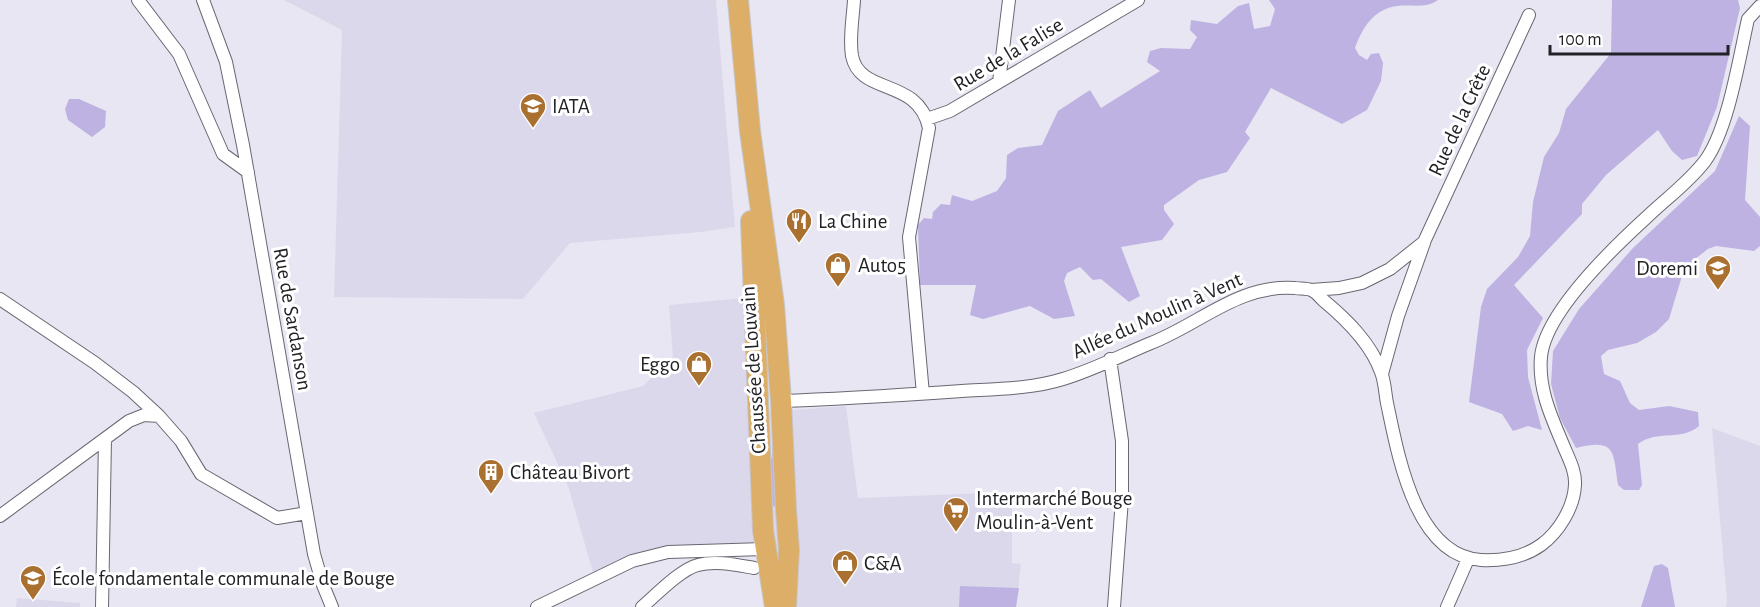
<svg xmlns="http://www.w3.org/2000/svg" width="1760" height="607" font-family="'Alegreya Sans',sans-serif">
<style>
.built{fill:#dcd8eb}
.green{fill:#beb2e3}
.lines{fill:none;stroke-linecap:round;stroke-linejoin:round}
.minor-casing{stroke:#696771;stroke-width:14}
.primary-casing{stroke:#c6c5c6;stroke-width:22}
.minor{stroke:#fff;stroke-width:12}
.primary{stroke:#dcae68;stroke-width:20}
.labels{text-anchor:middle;stroke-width:6;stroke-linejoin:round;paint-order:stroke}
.street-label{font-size:21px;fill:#222125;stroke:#fff}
.poi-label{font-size:21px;fill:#222125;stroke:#fff;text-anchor:start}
</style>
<rect width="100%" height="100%" fill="#e8e6f2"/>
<path class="built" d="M284 0H716L735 227 701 232 570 243 523 299 334 297 342 30Z
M754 297 757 413 846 406 858 498 1012 492V563L1021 564 1016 607H784L766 549 668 552 626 557 593 572 568 486 534 413 643 386 673 357 669 305Z
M1712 428 1760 446V607H1726L1727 600Z
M17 598 80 603V607H16Z"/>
<path class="green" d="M1269 0H1438C1425 9 1412 4 1397 6 1374 9 1362 28 1355 48L1359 55 1367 60 1371 54 1379 53 1383 63 1381 81 1367 110 1342 124 1271 88 1245 132 1250 138 1227 172 1199 180 1164 205V210L1174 224 1162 240 1121 247 1140 296 1129 302 1101 279 1093 280 1080 267 1067 273 1064 281 1075 316 1054 319 1030 306 983 319 970 315 976 285H920L918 225 924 218 932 219 933 212 941 204 950 205 952 195 972 201 997 191 1006 178 1007 155 1018 148 1042 145 1058 111 1090 90 1101 108 1160 71 1147 62 1150 51 1161 48 1190 49 1197 37 1190 30 1191 20 1217 24 1238 6 1249 3 1254 29 1270 26 1275 9Z
M1612 0H1738L1740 8 1717 107 1697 156 1682 160 1672 151 1658 130 1606 175 1582 204V214L1514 285 1543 318 1527 350 1528 377 1542 430 1528 426 1513 431 1502 414 1469 402 1481 307 1487 289 1518 257 1530 236 1533 202 1544 157 1559 133 1566 109 1611 53Z
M69 99H79L106 111 105 127 92 137 68 120 65 109Z
M1739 116 1750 126 1745 200 1760 217V246L1754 251 1716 246 1708 249 1695 259 1682 276 1669 319 1656 332 1637 343 1608 350 1601 356 1604 374 1620 381 1630 403 1639 410 1669 406 1698 412 1699 426C1680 442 1658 429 1638 444L1642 485 1639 490H1624L1618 485C1613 451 1616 438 1576 448L1560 418 1551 384 1553 351 1579 309 1633 248 1715 171Z
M774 421 777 499 776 506 770 507 767 462 772 458Z
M1662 564 1668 568 1675 607H1641L1654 566Z
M960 586 1019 588 1016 607H959Z"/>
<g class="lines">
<g class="minor-casing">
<path id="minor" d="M138 0 179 54 223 154 248 172
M203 0 226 62 243 145 314 554 323 585 332 607
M854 0C853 18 849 38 852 56 860 96 918 77 929 128L909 237 923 394
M999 82 1009 0
M927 119 950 111 1138 0
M1311 290 1339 288 1362 283 1390 269 1424 242 1529 15
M0 299 95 363 133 392 159 416 181 441 201 474 277 518 307 513
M1110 359 1122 441V499L1114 607
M1382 374 1398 316 1424 243
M781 401C842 399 902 395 962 391 995 389 1031 389 1063 379 1093 370 1122 355 1151 343 1200 324 1239 284 1295 288 1300 289 1306 288 1311 290 1316 292 1319 296 1323 300 1346 319 1371 343 1381 372 1385 382 1385 393 1387 403 1398 455 1415 556 1481 560 1502 561 1523 558 1541 545 1559 532 1574 507 1575 485 1576 472 1569 459 1564 447 1552 418 1538 390 1541 357 1545 312 1615 246 1648 216 1667 198 1689 182 1705 161 1728 130 1739 59 1748 19L1760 6
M0 516 129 421 144 415 159 416
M102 607 105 439
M537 607 632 561 668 552 766 549
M642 607C656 595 681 569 698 565 715 560 737 565 754 568
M1447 607 1468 559"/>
</g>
<g class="primary-casing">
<path id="primary" d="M738 0 750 131 774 305 781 401 786 509 789 550 786 607
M751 221 763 530 775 607"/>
</g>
<use href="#minor" class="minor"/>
<use href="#primary" class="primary"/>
</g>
<defs>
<g id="school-pin" transform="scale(1.35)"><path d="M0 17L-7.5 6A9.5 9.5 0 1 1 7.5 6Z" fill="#aa7030" stroke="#fff"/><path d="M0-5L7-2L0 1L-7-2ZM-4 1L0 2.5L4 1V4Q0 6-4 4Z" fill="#fff"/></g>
<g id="restaurant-pin" transform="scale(1.35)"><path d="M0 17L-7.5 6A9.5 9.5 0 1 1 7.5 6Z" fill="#aa7030" stroke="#fff"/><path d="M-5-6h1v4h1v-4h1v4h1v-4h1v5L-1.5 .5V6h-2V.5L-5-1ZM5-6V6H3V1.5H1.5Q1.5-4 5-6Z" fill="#fff"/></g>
<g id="shop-pin" transform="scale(1.35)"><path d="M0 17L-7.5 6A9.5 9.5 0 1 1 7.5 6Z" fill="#aa7030" stroke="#fff"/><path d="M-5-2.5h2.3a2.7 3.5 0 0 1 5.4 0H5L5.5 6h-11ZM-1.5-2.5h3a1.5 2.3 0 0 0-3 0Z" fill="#fff"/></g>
<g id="building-pin" transform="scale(1.35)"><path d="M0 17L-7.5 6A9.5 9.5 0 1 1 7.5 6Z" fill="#aa7030" stroke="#fff"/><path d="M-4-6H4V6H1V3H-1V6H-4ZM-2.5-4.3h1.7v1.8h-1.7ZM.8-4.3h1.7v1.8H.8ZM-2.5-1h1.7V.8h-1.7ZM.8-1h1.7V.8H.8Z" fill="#fff"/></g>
<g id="supermarket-pin" transform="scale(1.35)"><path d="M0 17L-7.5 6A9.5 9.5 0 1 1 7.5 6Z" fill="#aa7030" stroke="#fff"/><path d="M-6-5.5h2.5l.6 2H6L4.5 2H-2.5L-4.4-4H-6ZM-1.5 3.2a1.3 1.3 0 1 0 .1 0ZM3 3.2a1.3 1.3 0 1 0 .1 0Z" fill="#fff"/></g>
</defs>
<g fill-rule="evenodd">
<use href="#school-pin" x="533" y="106"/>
<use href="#restaurant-pin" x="799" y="221"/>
<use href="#shop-pin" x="838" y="265"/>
<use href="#school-pin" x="1718" y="268"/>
<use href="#shop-pin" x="699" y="364"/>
<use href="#building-pin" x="491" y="472"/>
<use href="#supermarket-pin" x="956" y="510"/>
<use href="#shop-pin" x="845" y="563"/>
<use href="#school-pin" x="33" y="578"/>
</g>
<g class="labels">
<g class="street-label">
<text transform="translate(1008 54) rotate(-31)" y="7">Rue de la Falise</text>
<text transform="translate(1459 120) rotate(-65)" y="7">Rue de la Crête</text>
<text transform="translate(1157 315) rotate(-24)" y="7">Allée du Moulin à Vent</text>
<text transform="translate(293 319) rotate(80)" y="7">Rue de Sardanson</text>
<text transform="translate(753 370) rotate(-94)" y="7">Chaussée de Louvain</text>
</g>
<g class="poi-label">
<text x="552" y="113">IATA</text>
<text x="818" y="228">La Chine</text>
<text x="858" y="272">Auto5</text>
<text x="1698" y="275" text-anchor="end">Doremi</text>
<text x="680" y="371" text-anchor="end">Eggo</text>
<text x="510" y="479">Château Bivort</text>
<text x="976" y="505">Intermarché Bouge<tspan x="976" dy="24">Moulin-à-Vent</tspan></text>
<text x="864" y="570">C&amp;A</text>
<text x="52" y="585">École fondamentale communale de Bouge</text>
</g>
</g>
<path d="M1550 45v9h178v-9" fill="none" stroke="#222125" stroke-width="3"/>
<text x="1559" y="45" font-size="18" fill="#222125" stroke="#ffffff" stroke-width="4.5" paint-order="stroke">100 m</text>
</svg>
